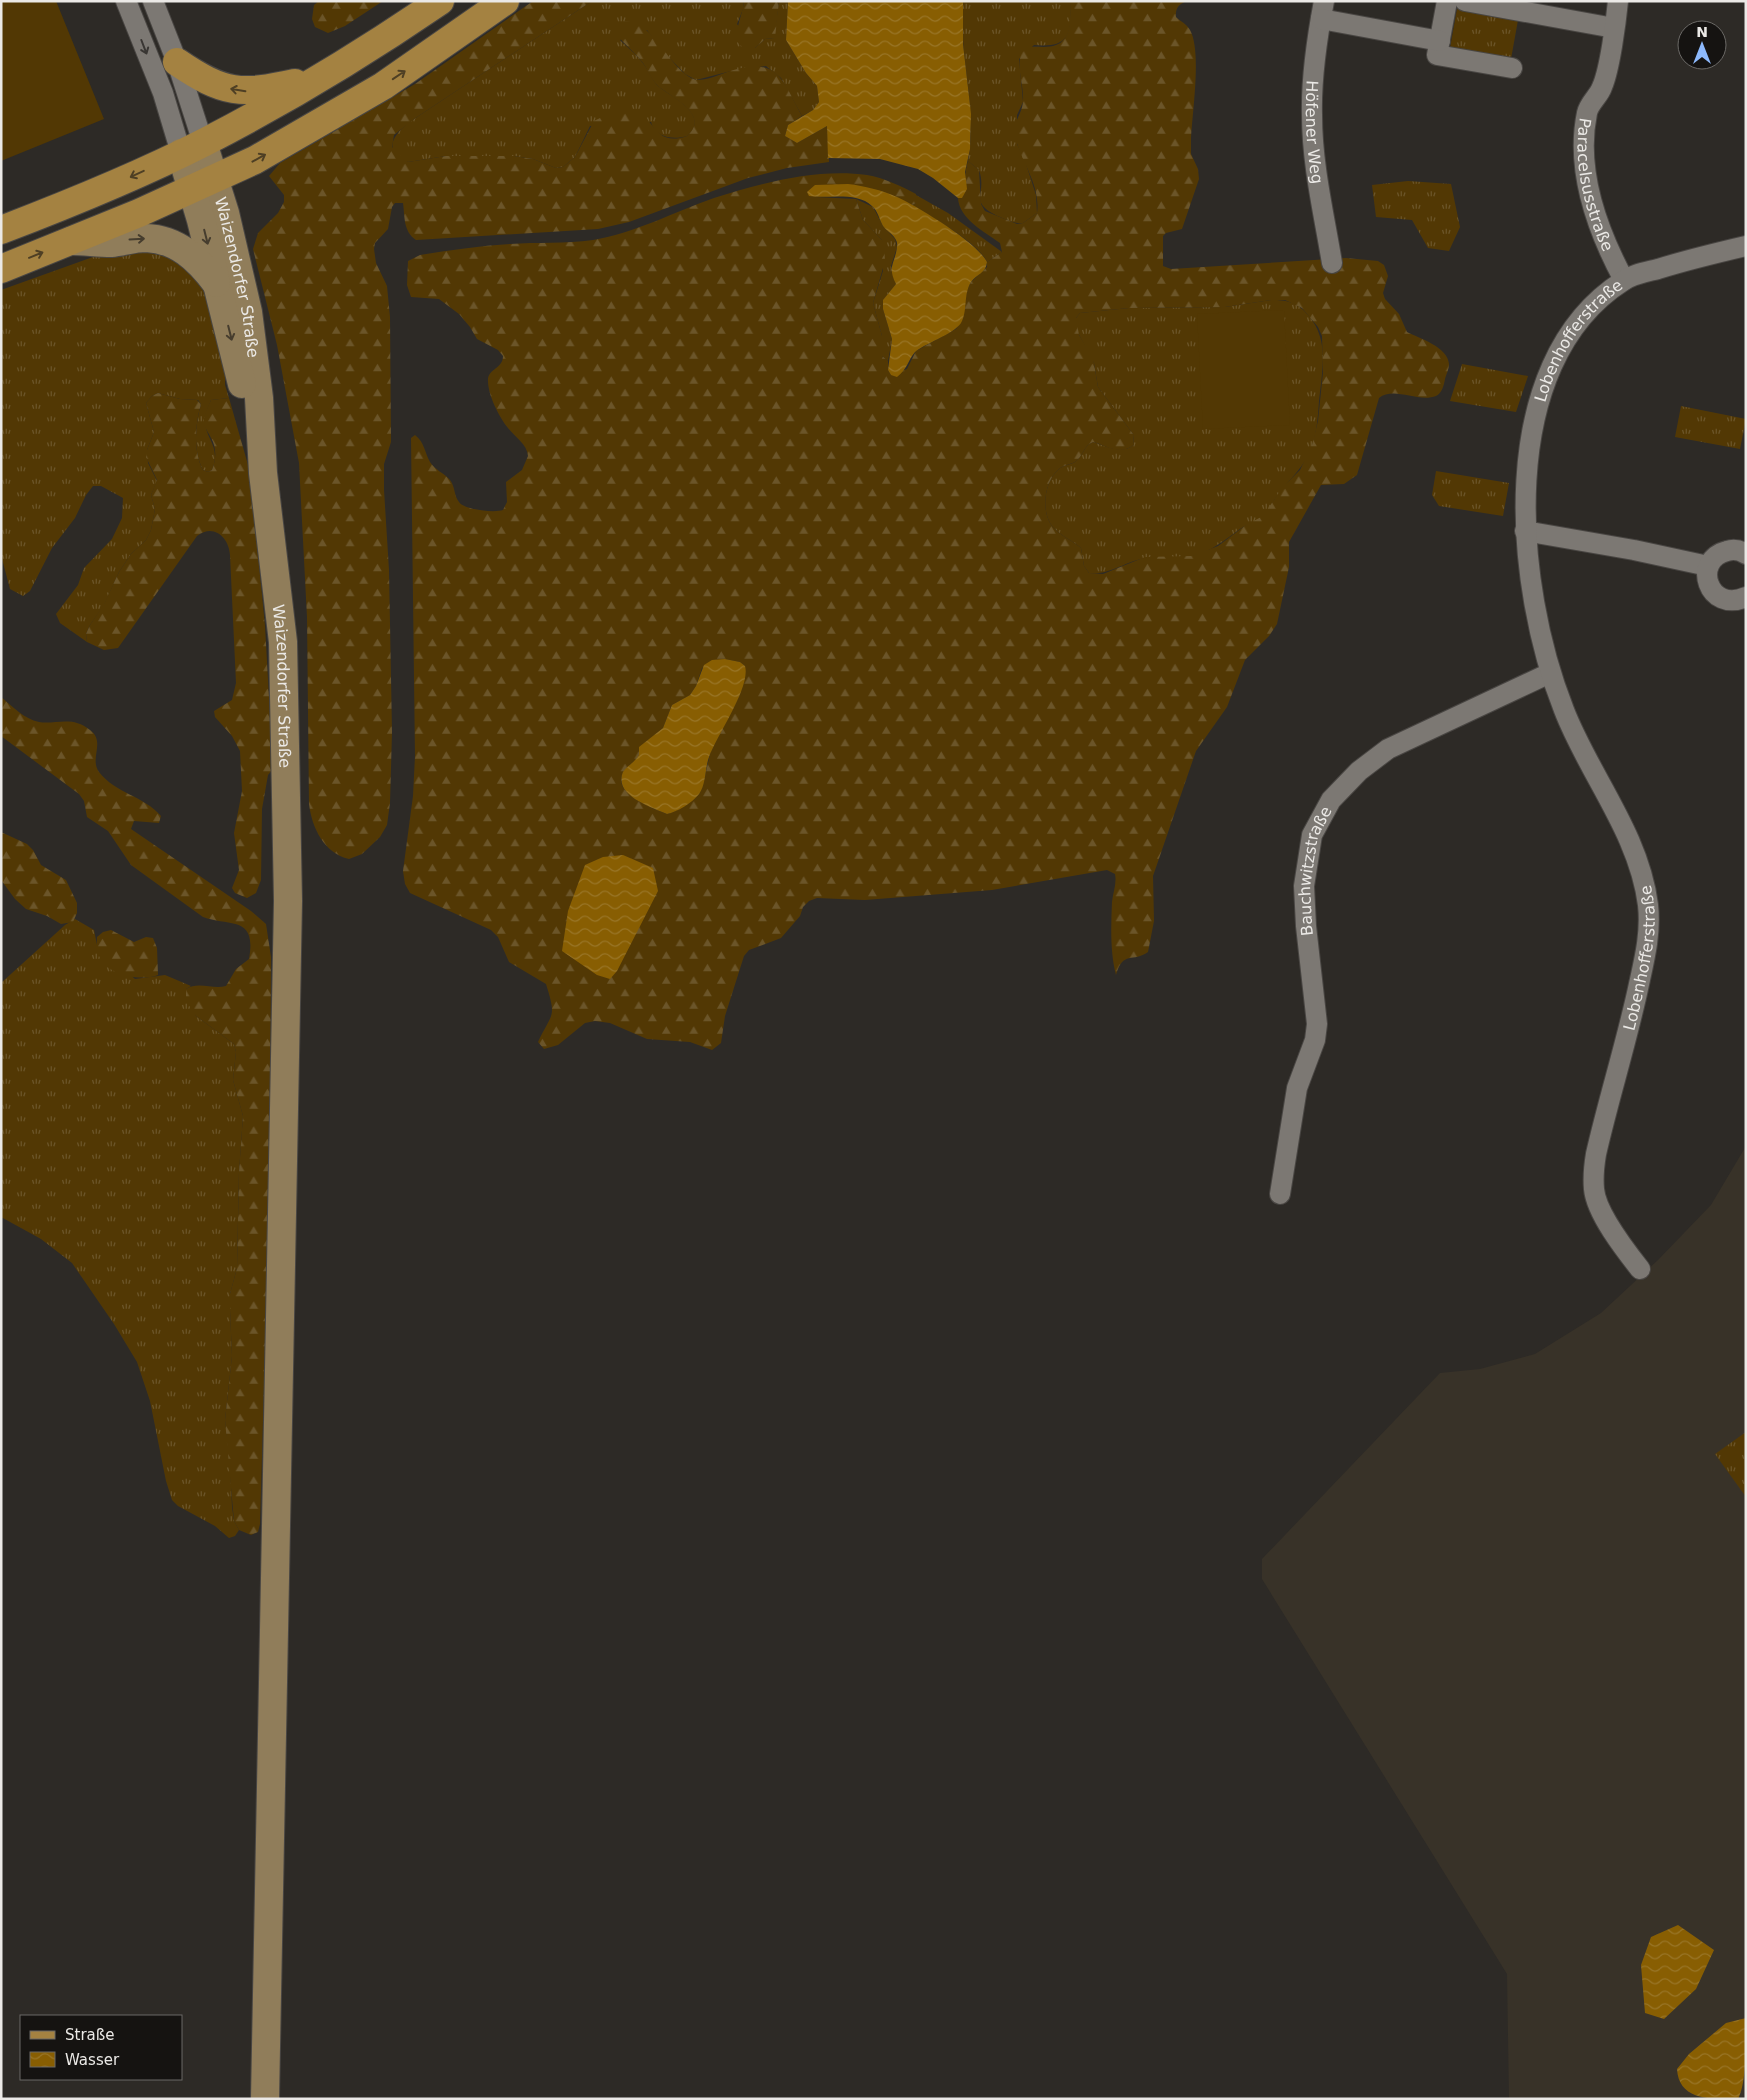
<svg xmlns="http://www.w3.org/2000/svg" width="1747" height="2100" font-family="'DejaVu Sans',sans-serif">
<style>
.built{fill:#383228}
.grass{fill:url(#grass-tufts)}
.forest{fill:url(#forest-firs);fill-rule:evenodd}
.pitch{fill:#523804}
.water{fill:url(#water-waves)}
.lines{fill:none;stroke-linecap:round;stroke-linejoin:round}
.street-casing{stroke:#494643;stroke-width:22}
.secondary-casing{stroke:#494643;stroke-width:30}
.primary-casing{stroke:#494643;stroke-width:30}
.street{stroke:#7c7873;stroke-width:20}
.secondary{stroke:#907d5a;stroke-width:28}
.primary{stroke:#a48241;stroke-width:28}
.oneway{stroke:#393633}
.oneway2{stroke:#4e3f24}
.oneway3{stroke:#463d2e}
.labels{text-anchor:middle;stroke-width:5;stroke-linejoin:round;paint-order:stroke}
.street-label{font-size:16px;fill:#ebe9e6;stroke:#151311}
</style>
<defs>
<pattern id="grass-tufts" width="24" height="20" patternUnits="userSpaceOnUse" patternTransform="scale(1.25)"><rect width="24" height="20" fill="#523804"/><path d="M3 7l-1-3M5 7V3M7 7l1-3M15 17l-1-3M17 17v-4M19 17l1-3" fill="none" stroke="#6b5529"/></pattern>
<pattern id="forest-firs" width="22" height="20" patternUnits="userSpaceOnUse" patternTransform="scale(1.25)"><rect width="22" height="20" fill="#523804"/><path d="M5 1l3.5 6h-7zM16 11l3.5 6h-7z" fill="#6b5529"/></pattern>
<pattern id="water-waves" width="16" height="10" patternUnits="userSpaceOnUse" patternTransform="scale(1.25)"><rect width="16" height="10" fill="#885e02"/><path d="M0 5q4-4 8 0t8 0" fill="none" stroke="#997527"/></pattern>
</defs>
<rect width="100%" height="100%" fill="#2d2a26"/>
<path class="built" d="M1746 1146V2099H1509L1507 1974 1262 1579V1559L1440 1373 1480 1369 1535 1354 1601 1313 1658 1260 1711 1205Z"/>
<path class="grass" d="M592 1H744L743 9 737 24 755 48 765 39 774 38 779 1H788L786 40 806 73 817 86 819 102 813 110 802 116 781 78 766 66 731 71 696 80 685 74 662 50 647 30 620 40C627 47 636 54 642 62 648 69 651 78 657 85 667 95 713 114 687 136 674 140 655 138 651 122L590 126 575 157 563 167 556 168 533 159 514 156H446L408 162C383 150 392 137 408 123Z
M963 1H1070C1072 34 1070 48 1034 45L1019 59 1023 102 1017 115V144L1025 161 1036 195 1037 213 1023 223C1014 224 1008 220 1000 217 966 201 988 196 979 170L968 161C978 108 958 55 963 1Z
M1457 9 1518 20 1511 59 1450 48Z
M1408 181 1451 184 1460 227 1449 251 1428 248 1412 220 1376 217 1372 185Z
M916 195 948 213 1002 252 987 262C978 242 931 217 912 205L916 203Z
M856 199 873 207 883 226 895 239 897 247 891 266 896 284 884 299 883 309 892 339 888 361 882 356V336L873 303 883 271 882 240 863 220Z
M131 246 178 256 207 294 225 365V385L229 398 211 400C209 406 205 413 205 419 204 439 222 446 212 470L208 472 203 470C193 451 195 425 201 404L198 400 180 399 158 393 152 396 146 403 154 432 147 450 148 463 157 481 151 495 155 509 151 530 146 540 131 554 119 572 104 605 90 625 86 634 87 642 60 623 56 614 78 585 84 568 112 539 122 518 123 498 101 486H93L86 495 75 518 52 548 30 591 23 596 10 589 1 555V290L118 248Z
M1271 300C1287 300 1297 302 1308 315 1330 340 1322 370 1319 401 1318 416 1317 431 1312 446 1304 468 1291 477 1278 495 1272 502 1269 510 1263 517 1256 523 1247 524 1240 529 1221 543 1204 557 1179 558 1168 559 1158 556 1146 558 1125 561 1109 576 1089 573L1084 566 1081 548C1073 541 1063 537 1056 530 1040 517 1043 483 1058 470 1063 465 1070 465 1075 462 1083 457 1083 446 1093 442 1106 446 1121 455 1134 445L1133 434 1098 387 1094 363 1076 329V318L1080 313 1129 308 1225 307Z
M1462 364 1528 376 1516 412 1450 401Z
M1681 406 1746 419 1740 449 1675 437Z
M1436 471 1509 483 1503 516 1439 506 1432 495Z
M75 919 94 930 97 945 135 979 165 975 191 986 186 989 196 1016 234 1044 236 1052 233 1080 243 1116 239 1172 237 1268 230 1294V1310L232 1356 225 1420 230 1463 232 1507 234 1521 239 1530 235 1536 229 1538 215 1526 178 1506 172 1500 166 1481 150 1401 137 1362 114 1324 72 1263 41 1239 1 1217V983L65 925Z
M1746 1432V1497L1715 1454Z"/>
<path class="forest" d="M319 1H383L345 26 328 33 315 27 312 19 314 5Z
M533 1H592L414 119 394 135 392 147 408 162 446 156H514L533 159 556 168 563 167 575 157 594 121C602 117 611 112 620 110 657 103 647 150 687 136 712 114 668 96 657 85 651 79 648 70 643 63 635 52 624 45 617 34L622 22C653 16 668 71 696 80 708 80 719 75 730 71 779 56 782 80 802 116L788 125 785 136 797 143 827 126 829 162 787 168 748 178 629 222 598 229 416 240C403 231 405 217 403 203H395L392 207 388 229 375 243 374 249 376 263 387 286 390 317 391 442 384 464V490L389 570 392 732 390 803 387 825 380 837 362 854 349 859C324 853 312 828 309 804L307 617 299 463 277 345 253 249 258 233 278 213 284 202V195L269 176 280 163 415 84Z
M744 1H779L775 38 765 39 755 48C722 52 744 15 744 1Z
M1070 1H1187C1179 4 1175 8 1176 17 1181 22 1186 23 1190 30 1202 51 1192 114 1191 140V154L1198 169 1199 179 1182 229 1166 233 1163 236V266L1171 269 1346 258 1378 261 1384 265 1388 276 1383 293 1385 299 1399 314 1407 332C1419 338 1448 347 1449 364 1449 369 1446 375 1445 379 1444 385 1442 393 1436 396 1418 403 1394 386 1379 398L1357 475 1344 484 1321 485 1289 542V567L1277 624 1269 636 1245 660 1227 707 1196 751 1153 876 1154 921 1148 952C1133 963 1123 950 1116 975 1110 952 1111 926 1112 902 1113 893 1117 883 1115 874L1107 870 992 890 865 900 817 898 809 901 803 907 800 916 781 938 749 950 744 956 725 1016 721 1043 712 1050 690 1042 647 1039 610 1023 595 1021 585 1023 558 1045 544 1049 538 1042C552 1012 557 1019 546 984L509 962 498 937 491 930 410 893 405 884 403 871 413 796 415 756 411 438 415 435C425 443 424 451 430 462 435 470 444 473 450 480 455 486 454 496 459 502 464 510 495 513 503 510L507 502 506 482 522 470 528 456C527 444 515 437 508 428 499 417 488 395 488 381 487 369 503 369 503 356L498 350 477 339 470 327 459 314 439 299 411 297 407 285 408 261 420 255C449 250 480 246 510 244 537 242 565 244 593 240 635 233 674 212 714 198 762 183 817 168 867 175 884 178 901 186 916 194V203L912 205C881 188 857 185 822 185L816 197 856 199 863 220 882 240 884 246 885 261 873 303 882 336V356L888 361V370L891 375 907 369 916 351 956 329 962 320 967 290 971 282 987 267V262L1002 252 1000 243C985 232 959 219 958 198H962C966 184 964 173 968 161L979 170 981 204 985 211 1017 224 1023 223 1037 213C1041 185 1021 162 1015 136 1012 122 1023 114 1023 100 1024 83 1014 63 1024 48 1034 45 1047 49 1056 45 1073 39 1070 15 1070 1ZM1271 300H1285L1302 308 1318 327 1322 336 1323 372 1318 421 1312 445 1300 470 1282 488 1263 516 1246 525 1218 546 1192 556 1145 557 1103 574 1089 573 1084 566 1081 548C1073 541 1063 537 1056 530 1040 517 1043 483 1058 470 1063 465 1069 465 1075 462 1083 457 1083 446 1093 442 1108 446 1119 456 1134 445L1133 434 1098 387 1093 358 1079 335 1076 318 1080 313 1129 308 1225 307ZM725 659 740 662 745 666C744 701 725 717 712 748 708 758 705 782 701 789 695 799 678 812 667 814 652 808 606 791 626 769 632 762 642 758 640 747L663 728 672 705 690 695 696 686 702 668Z
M158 393 180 399 197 400 201 404C195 424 193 451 203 470L208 472 212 470C216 460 217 448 211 438 209 433 205 429 204 423 203 416 208 407 211 400L229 398 250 472 265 626 273 769 268 775 262 809 261 880 256 893 247 898 235 893 232 888 239 870 234 833 242 791 240 751 232 736 215 717 214 711 232 700 236 683 230 555C229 538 214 523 197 536L118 648 104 650 87 642 86 634 90 625 104 604 119 572 131 554 146 540 151 530 155 509 151 495 157 480 146 457 147 450 154 432 146 403 152 396Z
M1 697C12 706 24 719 39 722 55 725 72 715 90 730 106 742 89 758 99 772 115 793 144 796 161 816L159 823 134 821 131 829 251 911 266 924 271 957 270 1179 260 1524 258 1532 251 1535 239 1530 234 1521 225 1420 232 1356 230 1310V1294L237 1268 239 1172 243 1116 233 1080 236 1052 234 1044 196 1016 186 1001V989C199 981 213 990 226 986L236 969 249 959C257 915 230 927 203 917L131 865 108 831 87 817 84 801 79 794 1 736Z
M1 832 27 844 33 850 41 865 66 880 77 903V913L73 922 61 924 47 916 26 909 15 899 1 880Z
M111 930 134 942 146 937 153 938 157 948 158 975C140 982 104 975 98 953 96 948 97 942 97 937L103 932Z"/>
<path class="pitch" d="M1 1H56L104 119 1 161Z
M1284 310 1290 425 1203 429 1197 314Z"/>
<path class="water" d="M788 1H963V44L971 114 970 149 965 172 967 189 962 198H958L933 178 918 169 880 159 828 158 827 126 797 143 785 136 788 125 813 110 819 102 817 86 806 73 786 40Z
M848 184C865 186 881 190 897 197 917 206 978 243 987 262 986 273 977 274 971 282 963 295 968 311 961 323 954 334 922 345 915 352 907 362 908 368 897 377L891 375 888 370 892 339 883 309V300L896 284C887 266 895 264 897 247 899 237 888 233 883 226 879 219 878 211 872 206 857 191 827 199 809 196L807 192 815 185Z
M725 659 740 662 745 666C751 687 717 735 709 757 705 768 706 785 699 794 692 803 677 812 667 814 651 807 613 795 623 772 627 766 635 762 639 755V747L663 728 672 705 690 695 696 686 704 665 712 660Z
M623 855 653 868 658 891 617 971 610 979 597 975 562 951 568 911 585 865 603 857Z
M1678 1925 1714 1950 1696 1989 1664 2019 1645 2013 1641 1965 1651 1937Z
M1746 2018C1746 2039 1747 2083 1738 2099 1708 2099 1679 2100 1677 2069L1689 2054 1726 2023Z"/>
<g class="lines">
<g class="street-casing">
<g id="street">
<path d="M126 1 163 93 181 153"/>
<path d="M153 1 177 62 203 143"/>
<path id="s1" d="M1324 1C1317 38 1311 78 1312 115 1312 165 1324 214 1332 263"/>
<path d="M1447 1 1437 55 1512 68"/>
<path d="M1465 1 1614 28"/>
<path id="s2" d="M1618 1C1616 21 1610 69 1602 87 1599 96 1589 103 1587 113 1575 171 1597 230 1624 280"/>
<path d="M1321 19 1440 41"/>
<path d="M1525 531 1634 550 1708 566"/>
<path d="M1746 554C1740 550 1733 549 1727 551 1691 560 1708 614 1746 597"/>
<path id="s3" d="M1280 1194 1297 1088 1315 1040 1317 1024 1306 926 1304 886 1312 835 1331 800 1359 771 1388 749 1550 673"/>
<path id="s4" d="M1640 1269C1625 1250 1596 1213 1594 1189 1593 1178 1594 1166 1596 1154 1609 1097 1627 1041 1639 984 1645 957 1651 932 1648 905 1639 833 1589 775 1564 710 1515 587 1493 364 1623 281 1633 274 1646 272 1658 269 1687 260 1716 253 1746 246"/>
</g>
</g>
<g class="secondary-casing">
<g id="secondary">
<path id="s5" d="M203 143 225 213 248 312 259 398 263 473 283 642 288 901 265 2099"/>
<path d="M181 153 201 220 242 384"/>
<path d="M71 241C84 241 98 243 111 243 122 242 134 238 146 238 177 239 198 259 216 283"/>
</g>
</g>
<g class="primary-casing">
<path id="primary" d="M177 62C224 94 241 95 295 83
M1 230C69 204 138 176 203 143 285 101 364 53 440 1
M1 269 139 213 255 160 383 86 505 1"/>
</g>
<use href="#street" class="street"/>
<use href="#secondary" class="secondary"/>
<use href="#primary" class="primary"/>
</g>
<defs><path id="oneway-shaft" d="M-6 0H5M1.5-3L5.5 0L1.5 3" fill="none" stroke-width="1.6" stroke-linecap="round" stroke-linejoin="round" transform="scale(1.25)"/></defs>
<use class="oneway" href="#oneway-shaft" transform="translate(144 47) rotate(69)"/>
<g class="oneway2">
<use href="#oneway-shaft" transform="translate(399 75) rotate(-34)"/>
<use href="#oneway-shaft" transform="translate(238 90) rotate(-171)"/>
<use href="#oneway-shaft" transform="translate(259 158) rotate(-29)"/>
<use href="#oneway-shaft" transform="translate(137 174) rotate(155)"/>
<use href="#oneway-shaft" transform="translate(36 255) rotate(-22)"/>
</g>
<g class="oneway3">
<use href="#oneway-shaft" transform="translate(206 237) rotate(76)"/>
<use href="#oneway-shaft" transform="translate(137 239) rotate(-3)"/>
<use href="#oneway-shaft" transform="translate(230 333) rotate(76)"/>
</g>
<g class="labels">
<g class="street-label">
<text dy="6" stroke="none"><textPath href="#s1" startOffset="132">Höfener Weg</textPath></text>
<text dy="6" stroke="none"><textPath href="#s2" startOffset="191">Paracelsusstraße</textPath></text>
<text dy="6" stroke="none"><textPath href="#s5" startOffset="139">Waizendorfer Straße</textPath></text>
<text dy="6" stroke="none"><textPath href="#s4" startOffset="985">Lobenhofferstraße</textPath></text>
<text dy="6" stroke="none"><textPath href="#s5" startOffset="551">Waizendorfer Straße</textPath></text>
<text dy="6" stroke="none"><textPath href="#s3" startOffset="330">Bauchwitzstraße</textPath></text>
<text dy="6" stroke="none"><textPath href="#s4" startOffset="330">Lobenhofferstraße</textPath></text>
</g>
</g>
<rect width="1747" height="2100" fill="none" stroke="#ebe9e6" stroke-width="5"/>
<rect x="20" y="2015" width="162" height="65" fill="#151311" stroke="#6b6966"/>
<rect x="30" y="2031" width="25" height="8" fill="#a48241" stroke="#6b6966"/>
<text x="65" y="2040" font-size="15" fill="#ebe9e6">Straße</text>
<rect x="30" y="2052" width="25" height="15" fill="url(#water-waves)" stroke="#6b6966"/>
<text x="65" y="2065" font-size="15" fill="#ebe9e6">Wasser</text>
<g transform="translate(1702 45)"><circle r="24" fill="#151311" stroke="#6b6966"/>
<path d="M0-4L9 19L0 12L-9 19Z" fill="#8db9fc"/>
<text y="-8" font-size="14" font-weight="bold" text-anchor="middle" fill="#ebe9e6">N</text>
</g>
</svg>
